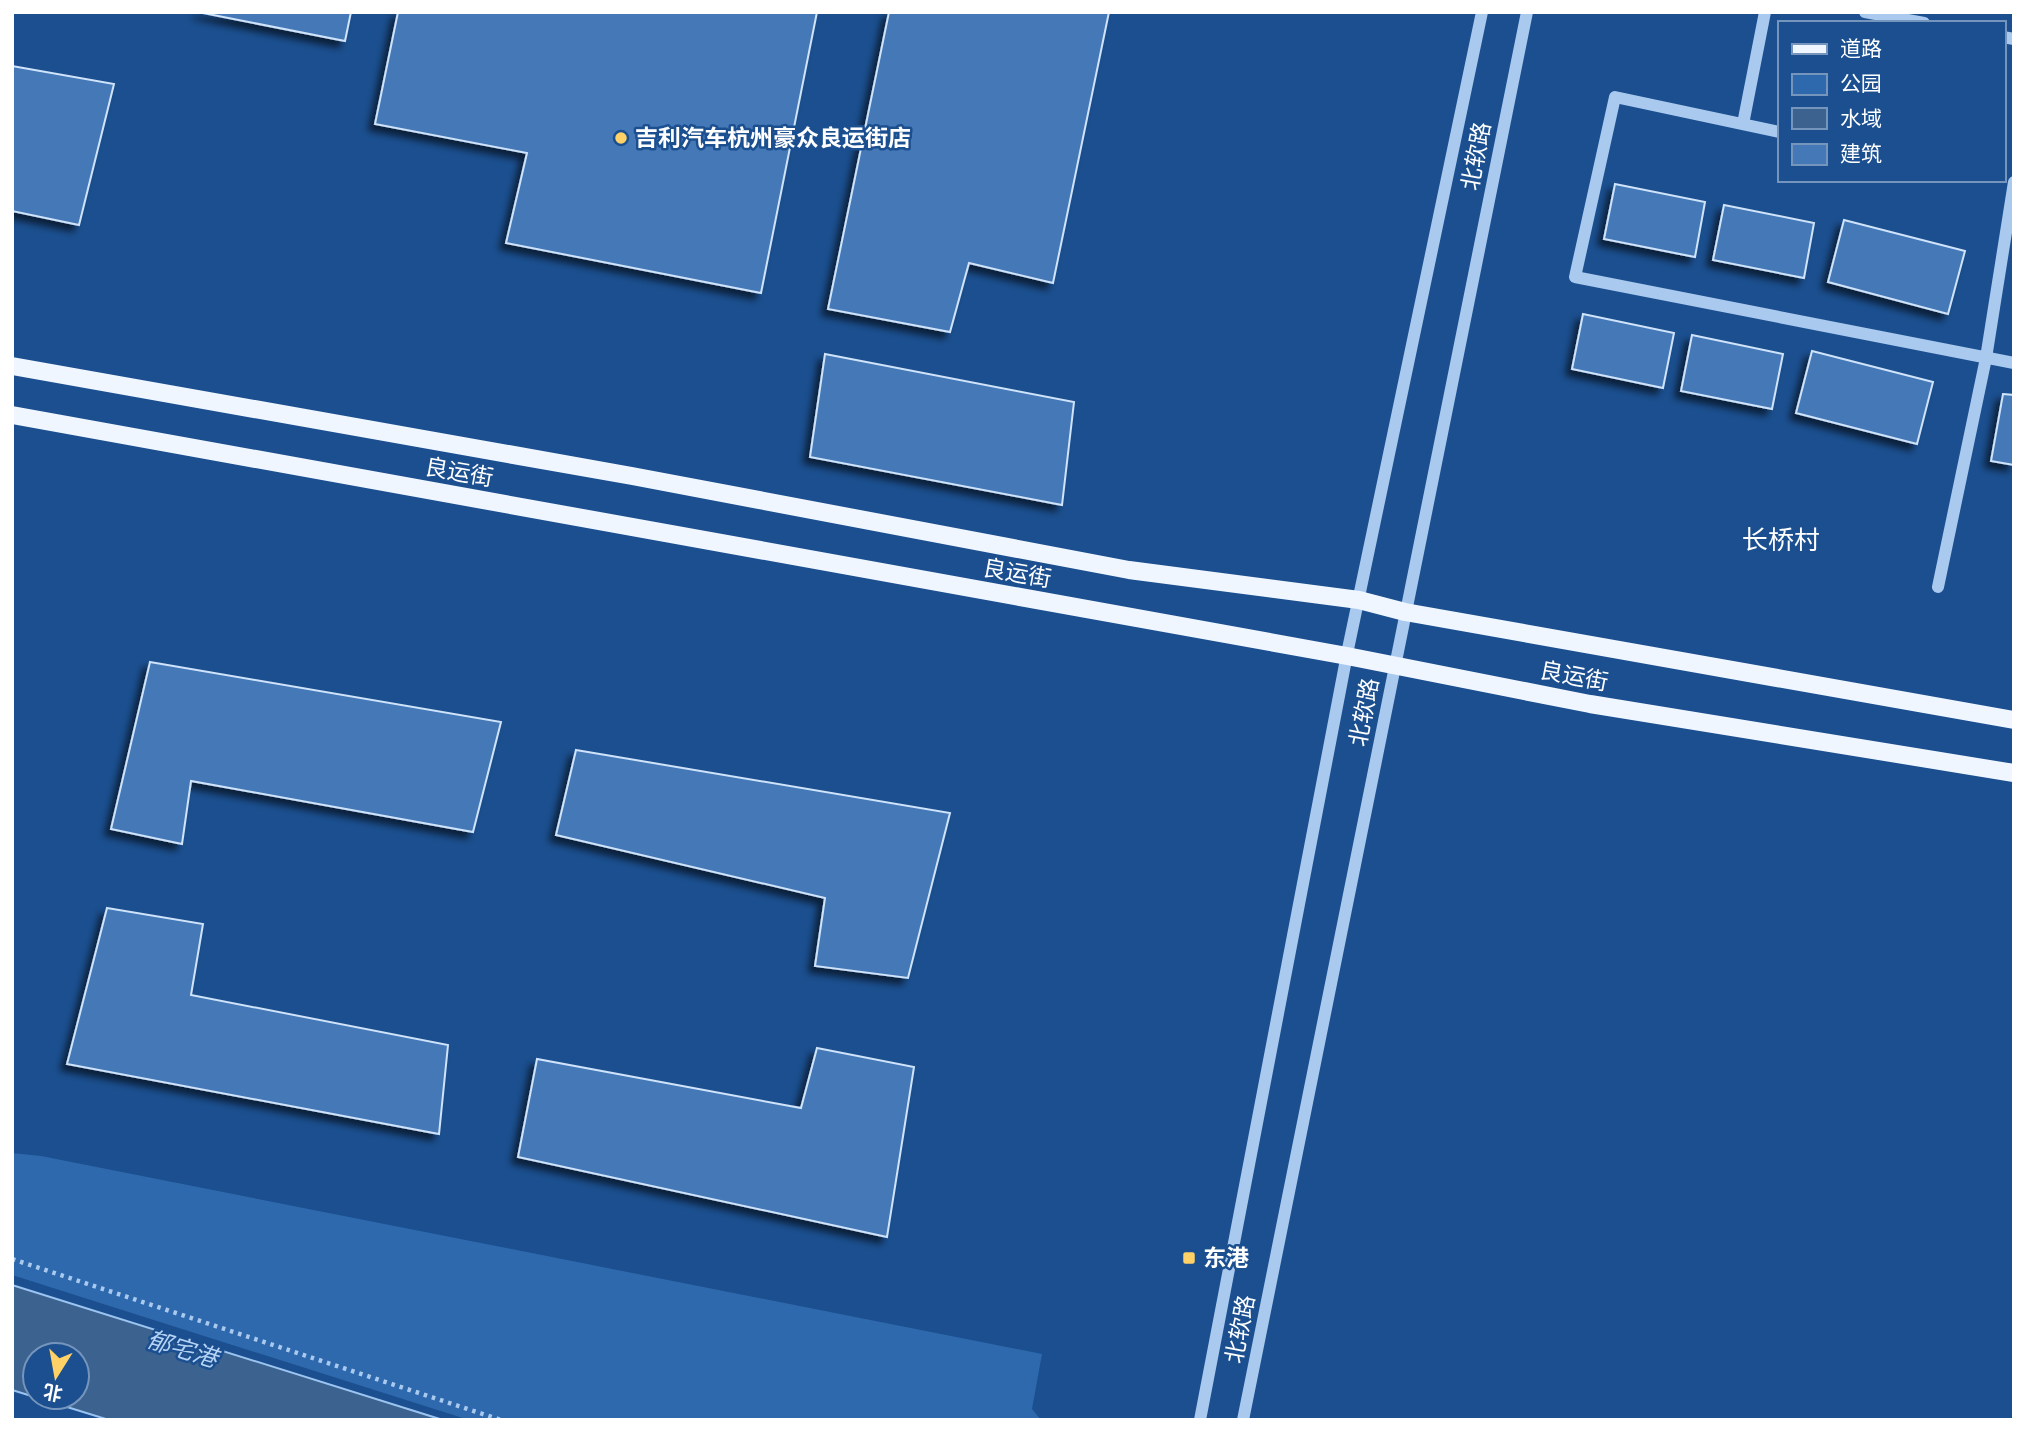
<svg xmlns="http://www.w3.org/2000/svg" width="2026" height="1432" font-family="Overpass,'Noto Sans SC',sans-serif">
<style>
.green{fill:#2e69ad}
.water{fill:#3c6290;stroke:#9cc4f0;stroke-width:2;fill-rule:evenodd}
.building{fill:#4478b7;stroke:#cfe3fa;stroke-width:2;filter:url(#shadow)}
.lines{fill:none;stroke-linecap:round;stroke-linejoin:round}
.path{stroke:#a9c9ee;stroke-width:4.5;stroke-dasharray:3.5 5;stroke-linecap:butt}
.minor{stroke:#a9c9ee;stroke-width:12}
.major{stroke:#f0f6ff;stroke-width:18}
.poi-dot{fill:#ffd166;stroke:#1b4f8f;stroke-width:2.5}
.labels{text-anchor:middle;stroke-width:5;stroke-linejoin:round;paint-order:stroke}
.poi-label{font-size:23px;font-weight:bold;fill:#fff;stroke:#1b4f8f;text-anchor:start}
.street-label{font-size:23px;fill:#fff;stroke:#1b4f8f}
.water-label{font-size:24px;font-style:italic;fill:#b5d3f5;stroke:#1b4f8f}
.quarter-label{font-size:26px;fill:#fff;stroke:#1b4f8f}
</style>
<defs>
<filter id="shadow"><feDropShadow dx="-6" dy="6" stdDeviation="3.5" flood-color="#0009"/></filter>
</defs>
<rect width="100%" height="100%" fill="#1b4f8f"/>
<path class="green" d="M12 1153 41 1156 1042 1354 1032 1409 1041 1420H469L12 1275Z"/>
<path class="water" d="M12 1285 443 1420H109L12 1390ZM35 1355H77V1397H35Z"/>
<path class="building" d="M198 12H351L345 41Z
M398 12H817L761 293 506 243 527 153 375 124Z
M889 12H1109L1053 283 969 263 950 332 828 309Z
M12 66 114 84 79 225 12 211Z
M1615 184 1705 202 1695 257 1604 239Z
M1724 205 1814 223 1804 278 1713 260Z
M1844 220 1965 251 1948 314 1828 282Z
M1583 314 1674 333 1663 388 1572 369Z
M1692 335 1783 354 1772 409 1681 391Z
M1812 351 1933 382 1917 444 1796 413Z
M825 354 1074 402 1062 505 810 457Z
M2003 394 2014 395V465L1991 461Z
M150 662 501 722 473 832 191 781 182 844 111 829Z
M576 750 950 813 908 978 815 966 825 898 556 835Z
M107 908 203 924 191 995 448 1045 439 1134 67 1064Z
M817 1048 914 1067 887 1237 518 1157 537 1059 801 1108Z"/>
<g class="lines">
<path class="path" d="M12 1259 501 1420"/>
<path class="minor" d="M1865 12 1924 23
M2003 37 2014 39
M1743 124 1765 12
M1779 132 1615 97 1575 277 2014 363
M1938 587 1986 358 2014 182
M1200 1420 1348 649 1482 12
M1243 1420 1527 12"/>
<path class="major" d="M12 366 632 476 1129 570 1359 600 1405 612 2014 720
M12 415 1347 656 1590 704 2014 773"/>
</g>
<g class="poi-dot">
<circle cx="621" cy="138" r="7"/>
<rect x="1182" y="1251" width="14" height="14" rx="3.5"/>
</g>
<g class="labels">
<g class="poi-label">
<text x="635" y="146">吉利汽车杭州豪众良运街店</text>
<text x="1203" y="1266">东港</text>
</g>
<g class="street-label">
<text transform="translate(1476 156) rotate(-79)" y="8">北软路</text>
<text transform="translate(459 472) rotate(10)" y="8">良运街</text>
<text transform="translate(1017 573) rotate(10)" y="8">良运街</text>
<text transform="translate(1574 676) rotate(11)" y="8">良运街</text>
<text transform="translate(1364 712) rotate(-79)" y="8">北软路</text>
<text transform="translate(1240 1329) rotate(-79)" y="8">北软路</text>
</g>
<g class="water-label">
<text transform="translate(182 1349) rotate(17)" y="8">郁宅港</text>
</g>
<g class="quarter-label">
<text x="1781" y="549">长桥村</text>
</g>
</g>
<rect width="2026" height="1432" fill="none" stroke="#ffffff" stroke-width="28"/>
<rect x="1778" y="21" width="228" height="161" fill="#1b4f8f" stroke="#7695bc" stroke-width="2"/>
<rect x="1792" y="44" width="35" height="10" fill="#f0f6ff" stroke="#7695bc" stroke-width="2"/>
<text x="1840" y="56" font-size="21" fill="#ffffff">道路</text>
<rect x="1792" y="74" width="35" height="21" fill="#2e69ad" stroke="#7695bc" stroke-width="2"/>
<text x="1840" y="91" font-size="21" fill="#ffffff">公园</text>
<rect x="1792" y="108" width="35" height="21" fill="#3c6290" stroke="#7695bc" stroke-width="2"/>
<text x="1840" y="126" font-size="21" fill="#ffffff">水域</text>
<rect x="1792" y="144" width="35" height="21" fill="#4478b7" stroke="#7695bc" stroke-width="2"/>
<text x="1840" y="161" font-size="21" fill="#ffffff">建筑</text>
<g transform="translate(56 1376) rotate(191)"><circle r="33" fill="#1b4f8f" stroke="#7695bc" stroke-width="2"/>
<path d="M0-5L12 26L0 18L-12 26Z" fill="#ffd166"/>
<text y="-10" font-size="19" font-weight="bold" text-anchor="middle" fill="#ffffff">北</text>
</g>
</svg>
